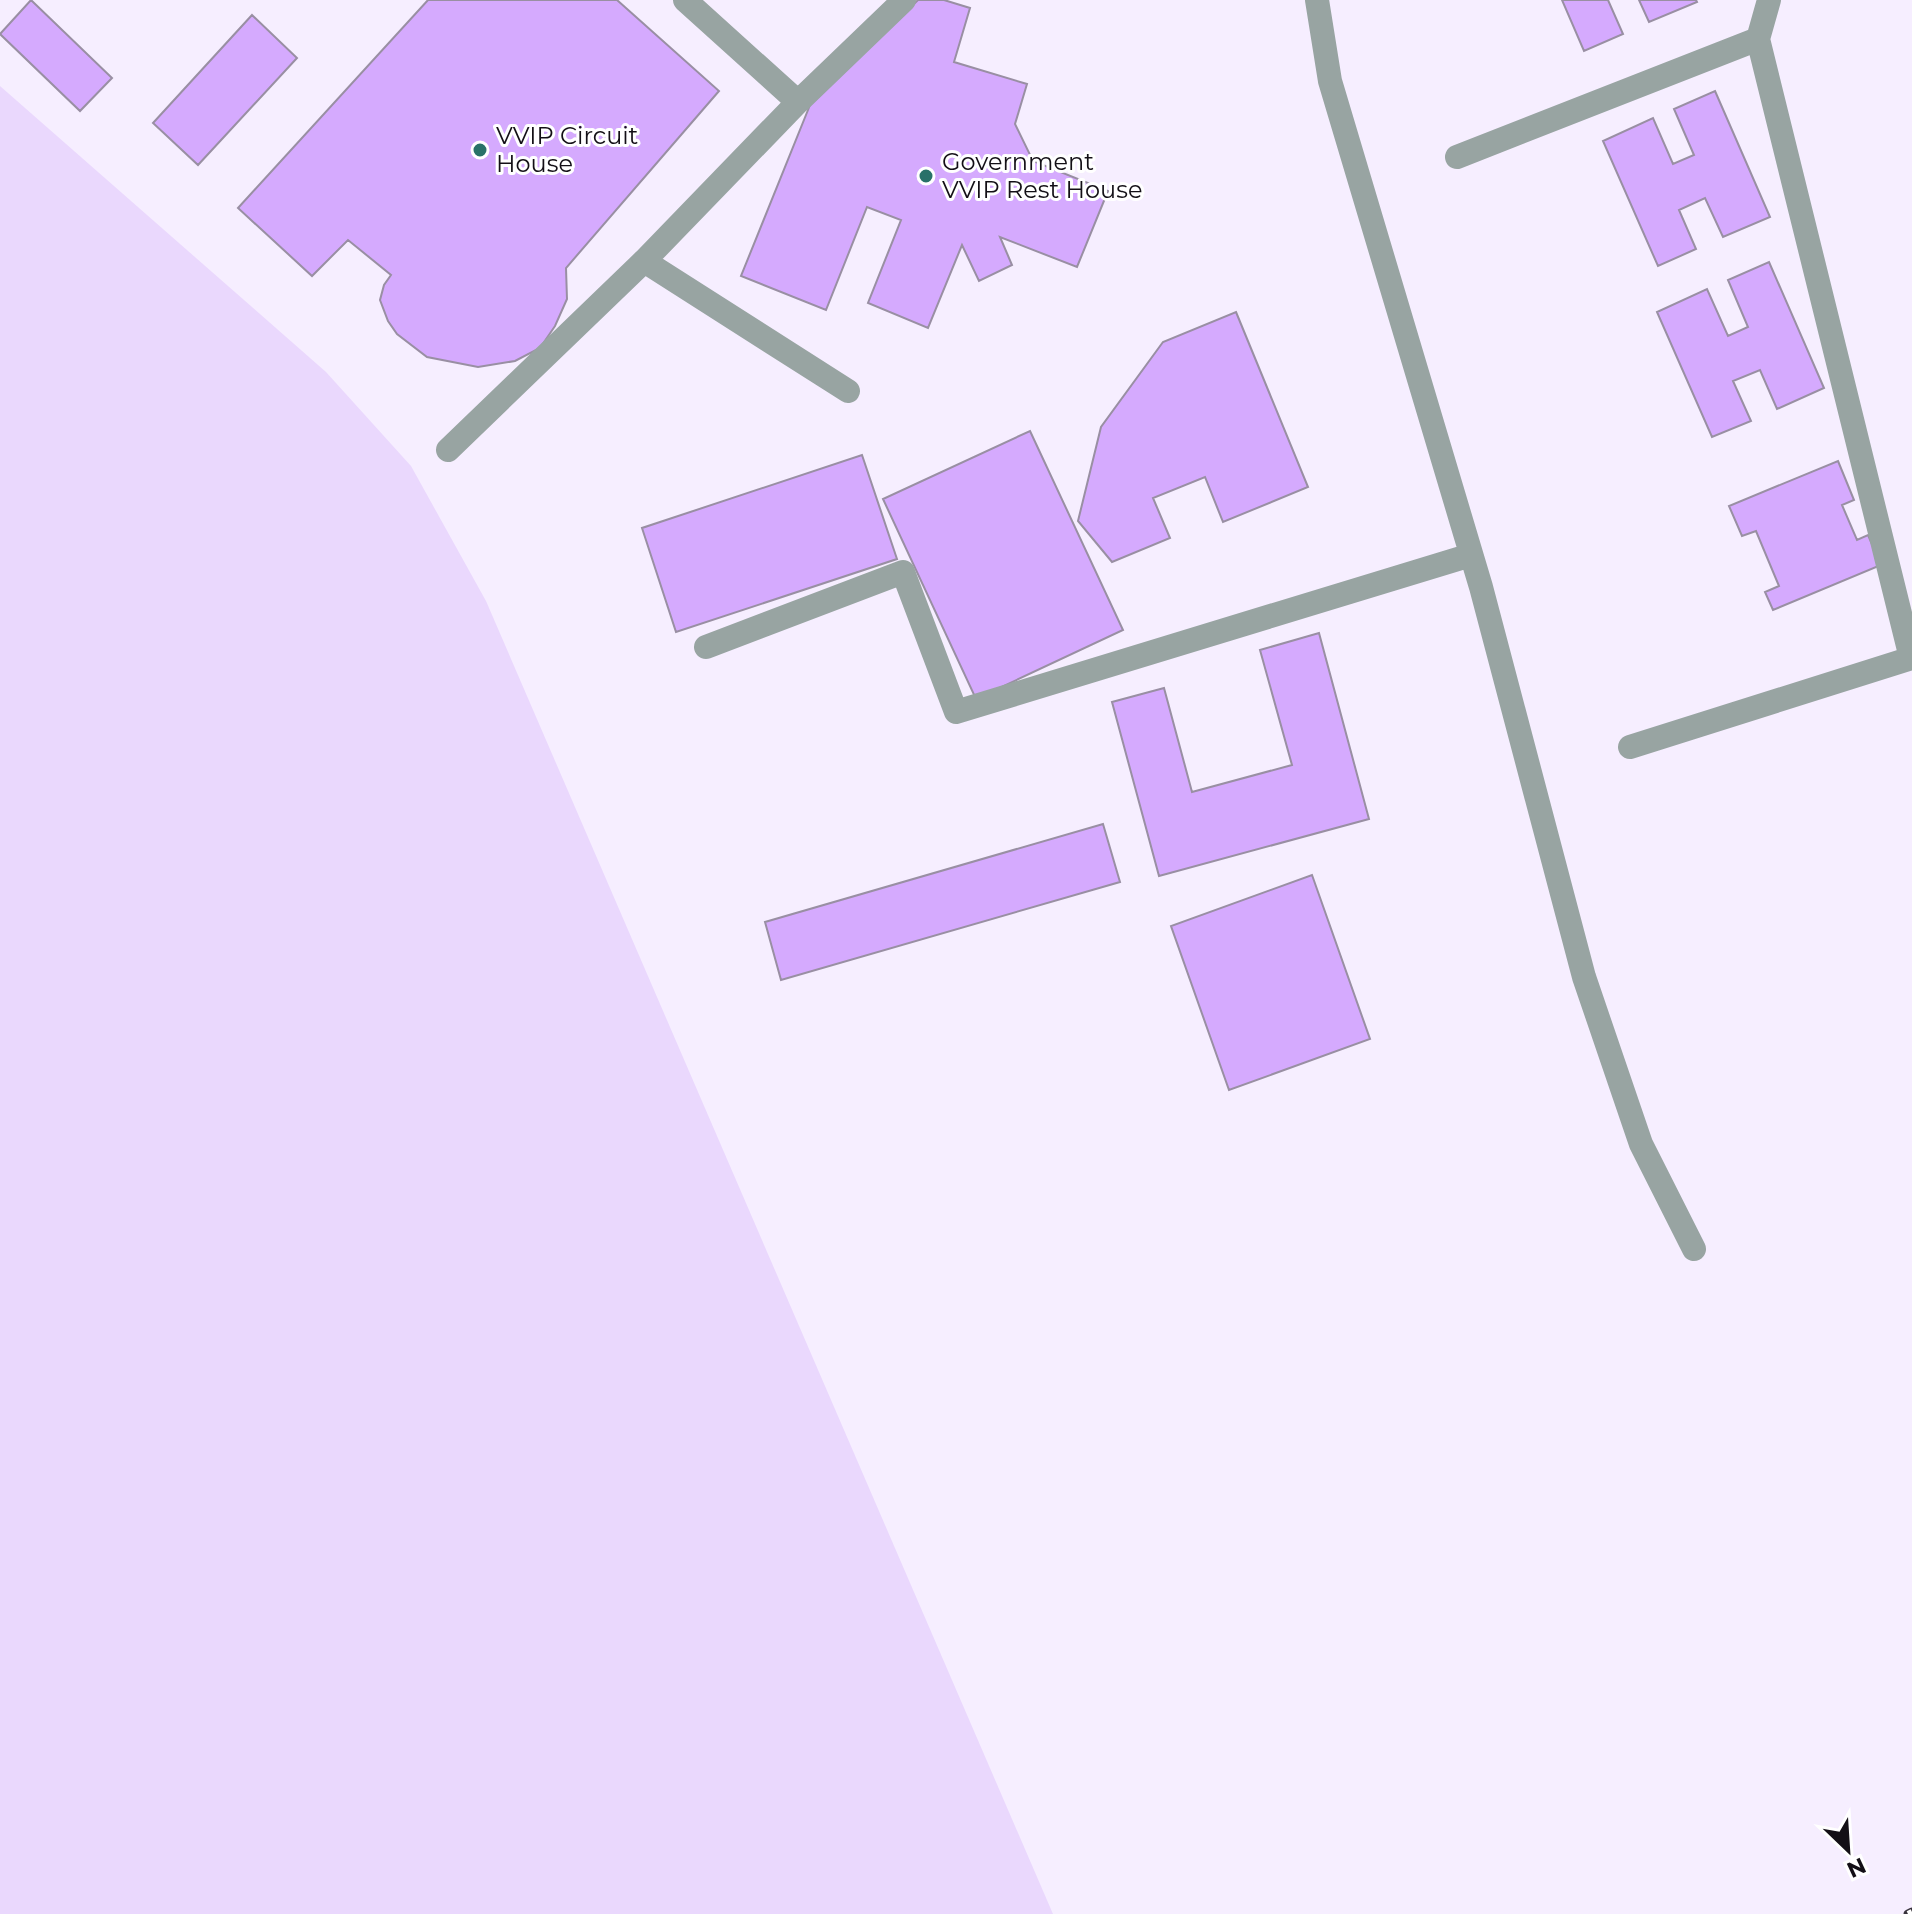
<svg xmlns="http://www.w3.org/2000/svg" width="1912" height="1914" font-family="Montserrat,sans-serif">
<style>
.green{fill:#ead8fd}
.building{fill:#d5aafe;stroke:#998fa3;stroke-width:2}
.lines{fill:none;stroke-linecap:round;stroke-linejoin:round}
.minor{stroke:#98a4a2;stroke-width:24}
.rail-casing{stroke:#38333c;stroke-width:9}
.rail{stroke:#fff;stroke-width:6;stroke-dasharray:18;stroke-linecap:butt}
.poi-dot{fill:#297169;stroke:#fff;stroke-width:3}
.labels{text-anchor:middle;stroke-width:6;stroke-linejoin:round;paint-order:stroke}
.poi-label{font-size:24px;fill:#130f16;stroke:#fff;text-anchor:start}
</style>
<rect width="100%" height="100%" fill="#f6eeff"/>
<path class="green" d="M0 86 326 372 411 466 486 601 1053 1914H0Z"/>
<path class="building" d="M31 0 112 78 80 111 0 34Z
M428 0H617L719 91 566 268 567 299 555 326 540 348 515 361 478 367 427 357 397 334 388 321 380 300 384 285 391 275 348 240 312 276 238 208Z
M918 0H944L970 8 954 62 1027 84 1015 124 1033 161 1108 191 1077 267 1000 237 1012 265 979 281 962 245 928 328 868 303 901 220 867 207 826 310 741 276 810 105Z
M1562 0H1608L1623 34 1584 51Z
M1639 0H1696L1697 2 1649 22Z
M252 15 297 58 198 165 153 123Z
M1715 91 1770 217 1723 237 1705 198 1679 210 1696 249 1658 266 1603 141 1653 118 1673 164 1694 155 1674 109Z
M1769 262 1824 388 1777 409 1760 370 1733 381 1751 421 1712 437 1657 312 1707 289 1728 336 1748 327 1728 280Z
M1236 312 1308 487 1223 522 1205 477 1153 498 1170 538 1112 562 1078 521 1101 427 1163 342Z
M1030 431 1123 630 976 699 883 499Z
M862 455 897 559 676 632 642 528Z
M1838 461 1854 500 1842 505 1857 540 1868 535 1881 565 1773 610 1765 592 1779 586 1756 531 1742 536 1729 506Z
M1319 633 1369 819 1159 876 1112 702 1164 688 1192 792 1292 765 1260 650Z
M1103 824 1120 882 781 980 765 922Z
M1312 875 1370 1039 1229 1090 1171 926Z"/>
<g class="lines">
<path class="minor" d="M685 0 798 102
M1317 0 1330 81 1481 587 1584 977 1641 1144 1694 1249
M1769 0 1758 39 1911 658
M1457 157 1758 39
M644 261 848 391
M448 450 644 261 798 102 904 0
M706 647 903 572 956 712 1471 555
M1630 747 1912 658"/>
<g class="rail-casing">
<path id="rail" d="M1908 1914 1912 1912"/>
</g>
<use href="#rail" class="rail"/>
</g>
<g class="poi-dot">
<circle cx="480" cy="150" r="8"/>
<circle cx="926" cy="176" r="8"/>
</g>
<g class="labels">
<g class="poi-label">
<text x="496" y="144">VVIP Circuit<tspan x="496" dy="28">House</tspan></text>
<text x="942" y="170">Government<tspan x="942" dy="28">VVIP Rest House</tspan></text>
</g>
</g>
<g transform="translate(1848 1850) rotate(155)" stroke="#ffffff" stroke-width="6" paint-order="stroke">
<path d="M0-6L14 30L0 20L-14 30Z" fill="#130f16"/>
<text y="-12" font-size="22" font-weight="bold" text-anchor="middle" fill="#130f16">N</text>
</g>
</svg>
